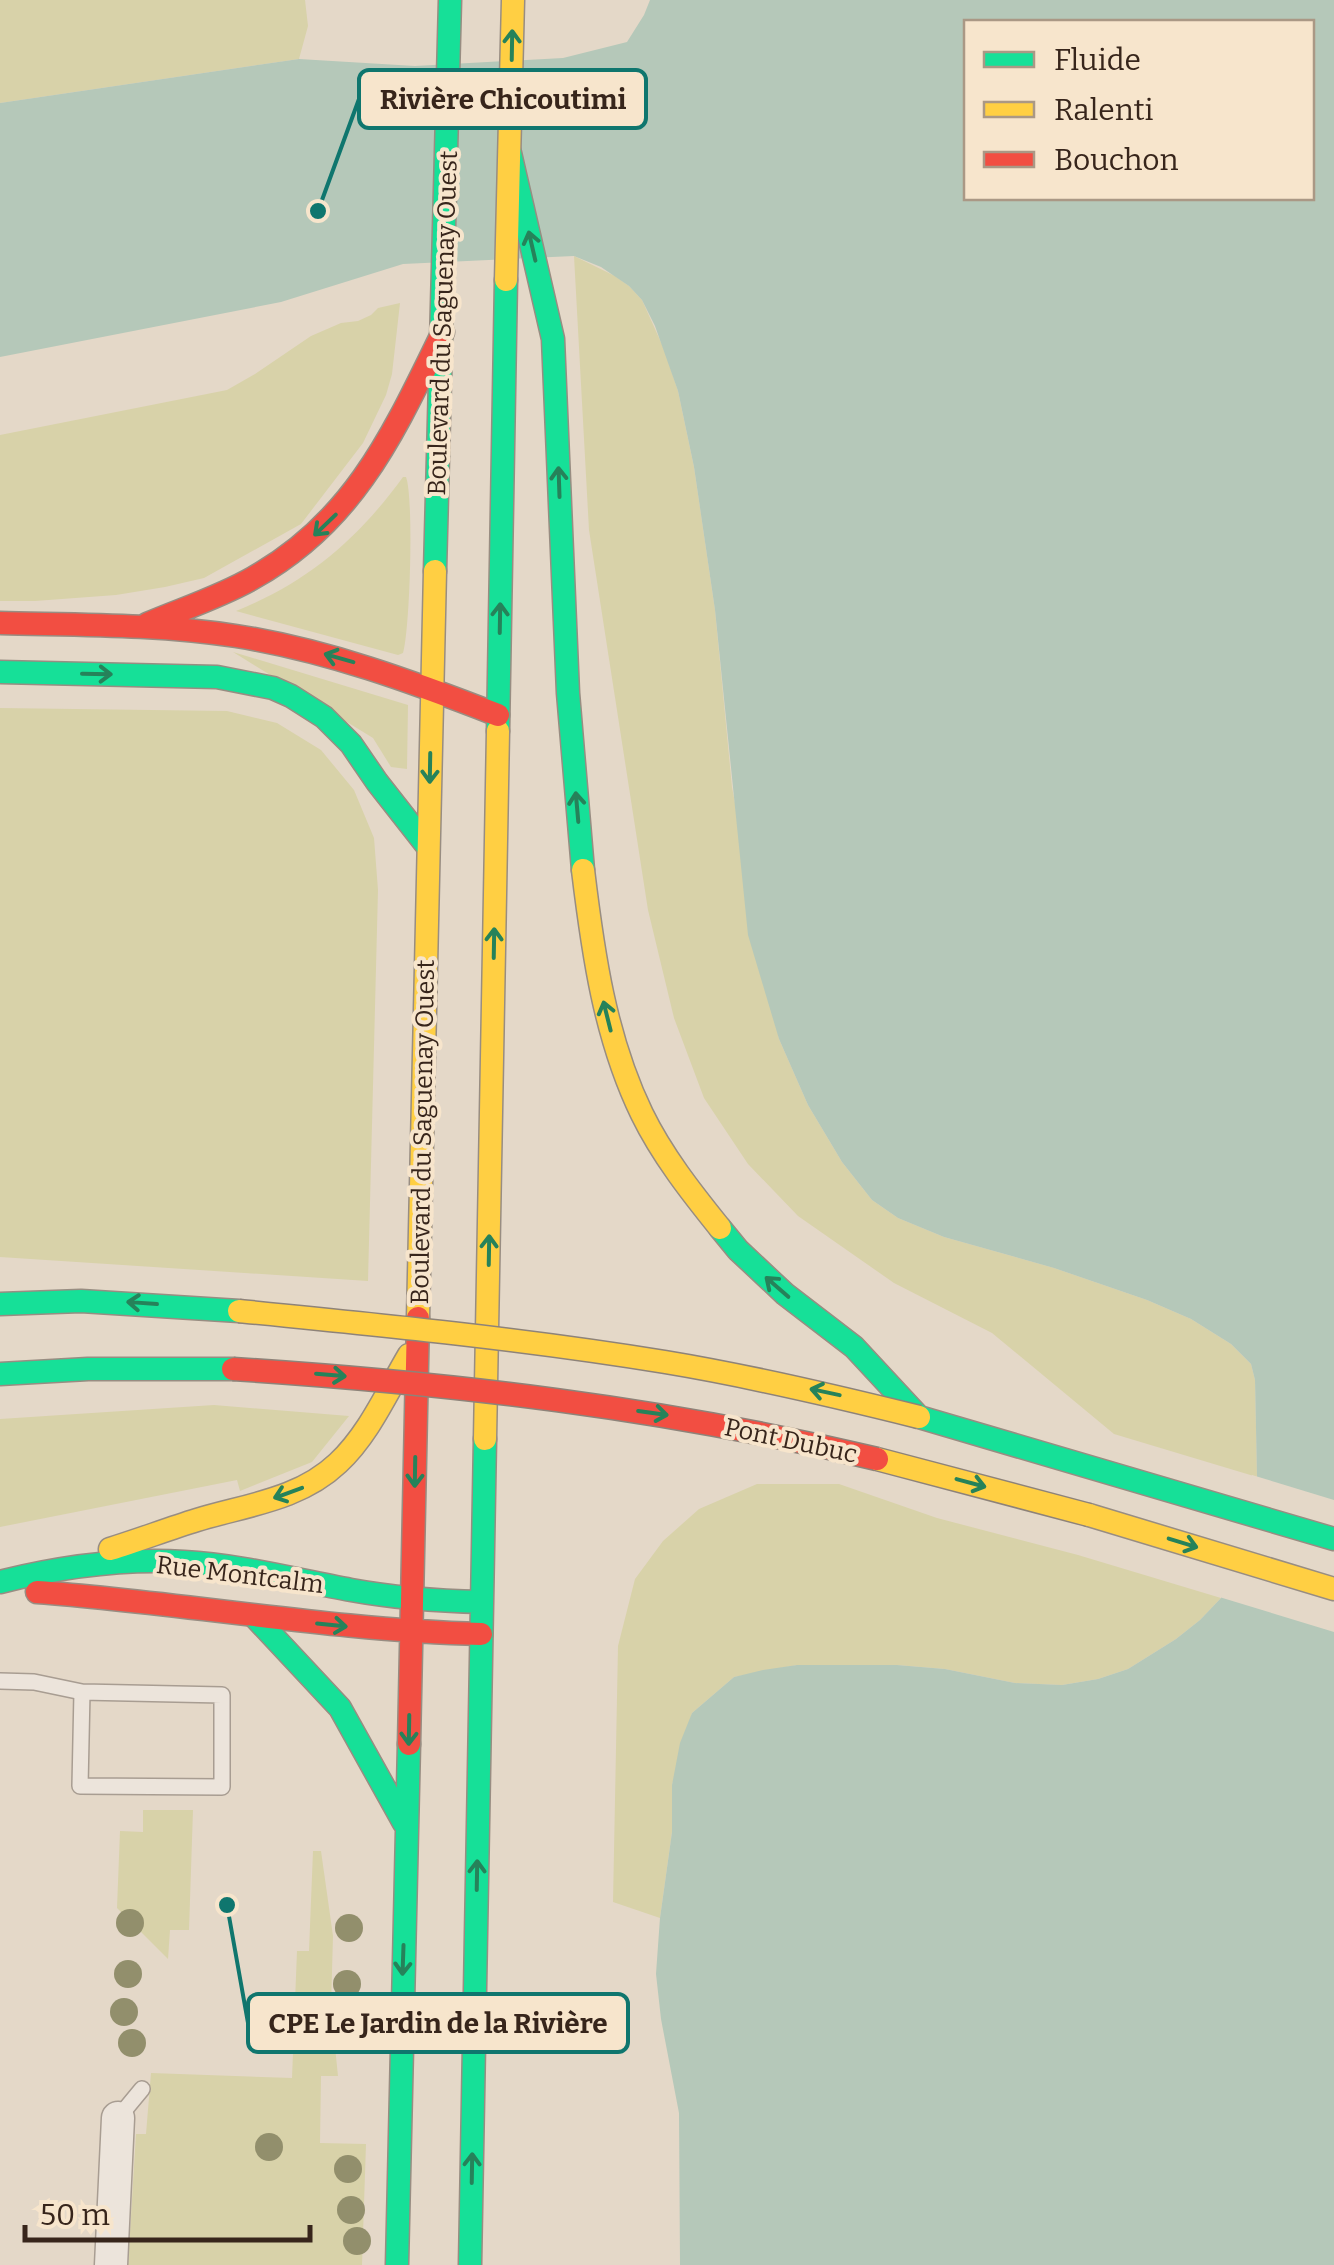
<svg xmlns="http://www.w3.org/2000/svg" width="1334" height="2265" font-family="Bitter,serif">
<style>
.green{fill:#d8d2a9}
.water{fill:#b5c8b9;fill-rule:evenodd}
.pier{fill:#e4d8c8}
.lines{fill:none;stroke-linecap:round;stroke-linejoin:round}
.lane-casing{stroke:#a89d92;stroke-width:18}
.street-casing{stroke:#a89d92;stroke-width:35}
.fast-casing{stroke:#988d82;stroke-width:25}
.slow-casing{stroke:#988d82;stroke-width:25}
.jam-casing{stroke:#988d82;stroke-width:25}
.lane{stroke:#ece4db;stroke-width:15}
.street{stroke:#ece4db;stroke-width:32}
.fast{stroke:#16e098;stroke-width:22}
.slow{stroke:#ffcf43;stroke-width:22}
.jam{stroke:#f24e42;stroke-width:22}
.slow-bridge-casing{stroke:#8e8379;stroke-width:25;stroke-linecap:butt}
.jam-bridge-casing{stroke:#8e8379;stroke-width:25;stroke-linecap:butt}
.slow-bridge{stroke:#ffcf43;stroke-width:22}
.jam-bridge{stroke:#f24e42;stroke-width:22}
.tree{fill:#928f6c}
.oneway{stroke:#26825a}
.labels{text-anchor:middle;stroke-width:8;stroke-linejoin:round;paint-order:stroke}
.street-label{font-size:25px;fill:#37251b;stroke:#f7e5cc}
.leader{fill:none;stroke:#0f766e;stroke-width:4}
.callout-dot{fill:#0f766e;stroke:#f7e5cc;stroke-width:4}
.callout{fill:#f7e5cc;stroke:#0f766e;stroke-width:4}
.callout-label{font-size:28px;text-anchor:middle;font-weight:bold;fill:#37251b}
</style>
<rect width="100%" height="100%" fill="#e4d8c8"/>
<path class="green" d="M0 0H305L308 26 299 59 0 103Z
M574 256 615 276 629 286 642 300 664 349 678 391 694 467 715 610 732 787 779 1039 808 1105 842 1162 872 1200 898 1218 944 1237 1054 1268 1147 1300 1191 1319 1231 1344 1251 1364 1255 1380 1257 1477 1114 1434 992 1333 894 1283 798 1216 748 1164 704 1098 674 1018 648 910 589 530Z
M400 303 392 374 386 395 363 443 301 524 204 578 165 587 116 595 35 601H0V435L227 390 255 374 311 336 341 323 358 321 371 315 378 308Z
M403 477H406C414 497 410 631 403 653L398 655 236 611C308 582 357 540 403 477Z
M233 652 408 705 407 769 391 767 373 738Z
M0 708 227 711 277 723 321 750 354 790 374 838 378 890 368 1281 0 1257Z
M214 1405 349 1416 312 1462 240 1491 237 1480 0 1527V1419Z
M757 1484H839L937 1518 1078 1555 1221 1598 1200 1620 1176 1639 1128 1669 1098 1679 1062 1685 1015 1683 945 1669 897 1665H797L734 1677 692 1713 672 1785V1832L660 1918 613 1902 618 1646 635 1579 663 1541 699 1509Z
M143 1810H193L189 1930H170L168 1959 117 1908 120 1831 143 1832Z
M313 1851H321L333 1936 331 2008 338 2076H321L320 2143 366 2144 362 2265H128L136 2134H146L151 2073 292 2078 297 1951H309Z"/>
<path class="water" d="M650 0H1334V2265H680L679 2113 661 2019 656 1974 660 1918 672 1832V1785L680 1743 692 1713 734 1677 763 1670 797 1665H897L945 1669 1015 1683 1062 1685 1098 1679 1128 1669 1176 1639 1200 1620 1221 1598 1257 1477 1255 1380 1251 1364 1231 1344 1191 1319 1147 1300 1054 1268 944 1237 898 1218 872 1200 842 1162 808 1105 779 1039 748 935 715 610 694 467 678 391 655 326 642 300 629 286 601 267 574 256 403 264 281 302 0 357V103L299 59 415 66 563 58 627 42 644 15ZM966 22H1312V198H966Z"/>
<path class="pier" d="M1252 1475 1334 1500V1632L1216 1596Z"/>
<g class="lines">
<g class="lane-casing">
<path id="lane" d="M0 1681 34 1682 82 1692 222 1695V1787L80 1786 82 1692
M118 2118 142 2089"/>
</g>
<g class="street-casing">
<path id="street" d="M111 2265 118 2118"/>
</g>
<g class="fast-casing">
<path id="fast" d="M510 153 553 339 568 693 583 870
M435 571 450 0
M0 672 217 677 273 688 291 696 324 717 351 744 377 782 428 847
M498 731 506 280
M720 1228 738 1250 785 1294 854 1347 919 1417 1334 1539
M0 1304 81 1301 239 1311
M0 1374 88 1369H233
M0 1582C60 1567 121 1558 184 1562 240 1565 296 1580 351 1590 395 1598 438 1601 482 1602
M254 1616 340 1708 404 1823
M397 2265 409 1744
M470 2265 485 1439"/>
</g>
<g class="slow-casing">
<path id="slow" d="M506 280 513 0
M583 870C593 953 605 1038 642 1114 662 1155 691 1192 720 1228
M418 1318 435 571
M485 1439 498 731
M1089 1515 1334 1589
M110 1549C139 1540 168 1529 197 1520 246 1505 299 1500 338 1463 369 1434 387 1392 409 1355"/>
</g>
<g class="jam-casing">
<path id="jam" d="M0 623C79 625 158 624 236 636 326 650 413 682 498 715
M147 624C182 609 220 597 253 578 355 521 394 432 443 332
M37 1592C185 1603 332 1630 481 1634
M409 1744 418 1318"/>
</g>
<use href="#lane" class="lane"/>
<use href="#street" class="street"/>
<use href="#fast" class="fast"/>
<use href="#slow" class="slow"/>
<use href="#jam" class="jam"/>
<g class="slow-bridge-casing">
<path id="slow-bridge" d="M239 1311C381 1325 524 1339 665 1362 750 1376 835 1396 919 1417
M877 1459 1089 1515"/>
</g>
<g class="jam-bridge-casing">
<path id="jam-bridge" d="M233 1369C450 1383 665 1408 877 1459"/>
</g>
<use href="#slow-bridge" class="slow-bridge"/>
<use href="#jam-bridge" class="jam-bridge"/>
</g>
<g class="tree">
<circle cx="130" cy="1923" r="14"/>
<circle cx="349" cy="1928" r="14"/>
<circle cx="128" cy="1974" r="14"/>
<circle cx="347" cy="1984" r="14"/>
<circle cx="124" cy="2012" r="14"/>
<circle cx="132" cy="2043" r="14"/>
<circle cx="269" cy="2147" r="14"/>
<circle cx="348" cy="2169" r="14"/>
<circle cx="351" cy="2210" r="14"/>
<circle cx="357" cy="2241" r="14"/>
</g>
<defs><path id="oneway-shaft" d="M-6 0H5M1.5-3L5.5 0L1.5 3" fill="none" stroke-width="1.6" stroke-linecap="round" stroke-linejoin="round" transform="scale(2.5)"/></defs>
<g class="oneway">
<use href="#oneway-shaft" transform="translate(512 45) rotate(-89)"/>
<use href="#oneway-shaft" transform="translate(532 246) rotate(-103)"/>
<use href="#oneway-shaft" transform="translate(559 482) rotate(-92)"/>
<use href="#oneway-shaft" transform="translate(325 525) rotate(136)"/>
<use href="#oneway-shaft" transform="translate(500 618) rotate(-89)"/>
<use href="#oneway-shaft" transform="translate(339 658) rotate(-164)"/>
<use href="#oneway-shaft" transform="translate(97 674) rotate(1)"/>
<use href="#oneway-shaft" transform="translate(430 768) rotate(91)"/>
<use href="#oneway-shaft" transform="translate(577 807) rotate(-95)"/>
<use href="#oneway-shaft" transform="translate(494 943) rotate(-89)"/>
<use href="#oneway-shaft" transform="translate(607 1016) rotate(-104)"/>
<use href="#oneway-shaft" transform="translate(489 1250) rotate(-89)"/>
<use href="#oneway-shaft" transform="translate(777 1287) rotate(-139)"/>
<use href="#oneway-shaft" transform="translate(142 1303) rotate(-176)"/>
<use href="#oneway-shaft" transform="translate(331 1375) rotate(5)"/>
<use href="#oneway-shaft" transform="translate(825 1392) rotate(-168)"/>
<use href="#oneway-shaft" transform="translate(653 1413) rotate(8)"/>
<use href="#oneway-shaft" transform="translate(415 1472) rotate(91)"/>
<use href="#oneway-shaft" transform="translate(971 1483) rotate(15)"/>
<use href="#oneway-shaft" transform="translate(288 1493) rotate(160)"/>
<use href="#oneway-shaft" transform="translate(1183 1543) rotate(17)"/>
<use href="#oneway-shaft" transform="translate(332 1625) rotate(6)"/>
<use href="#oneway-shaft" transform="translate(409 1730) rotate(91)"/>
<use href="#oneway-shaft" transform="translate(477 1875) rotate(-89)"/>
<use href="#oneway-shaft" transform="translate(403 1960) rotate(92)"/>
<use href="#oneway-shaft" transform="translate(472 2168) rotate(-89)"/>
</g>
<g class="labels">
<g class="street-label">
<text transform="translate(442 323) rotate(-88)" y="9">Boulevard du Saguenay Ouest</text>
<text transform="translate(422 1132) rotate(-89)" y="9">Boulevard du Saguenay Ouest</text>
<text transform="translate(791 1440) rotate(12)" y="9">Pont Dubuc</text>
<text transform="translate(240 1574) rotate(7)" y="9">Rue Montcalm</text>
</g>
</g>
<path class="leader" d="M318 211L359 99M227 1905L248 2023"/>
<g class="callout-dot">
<circle cx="318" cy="211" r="10"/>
<circle cx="227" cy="1905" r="10"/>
</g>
<g class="callout">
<rect x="359" y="70" width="287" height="58" rx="10"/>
<rect x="248" y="1994" width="380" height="58" rx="10"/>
</g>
<g class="callout-label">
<text x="503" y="109">Rivière Chicoutimi</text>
<text x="438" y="2033">CPE Le Jardin de la Rivière</text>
</g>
<rect x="964" y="20" width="350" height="180" fill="#f7e5cc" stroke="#aa9885" stroke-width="2.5"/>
<rect x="984" y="52" width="50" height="15" fill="#16e098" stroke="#aa9885" stroke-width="2.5"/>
<text x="1054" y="70" font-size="30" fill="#37251b">Fluide</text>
<rect x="984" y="102" width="50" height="15" fill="#ffcf43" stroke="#aa9885" stroke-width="2.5"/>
<text x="1054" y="120" font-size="30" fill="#37251b">Ralenti</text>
<rect x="984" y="152" width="50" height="15" fill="#f24e42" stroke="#aa9885" stroke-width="2.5"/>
<text x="1054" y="170" font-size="30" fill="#37251b">Bouchon</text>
<path d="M25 2225v15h285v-15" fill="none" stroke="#37251b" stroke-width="5"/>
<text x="40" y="2225" font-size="30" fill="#37251b" stroke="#f7e5cc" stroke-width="8" paint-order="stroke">50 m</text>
</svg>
